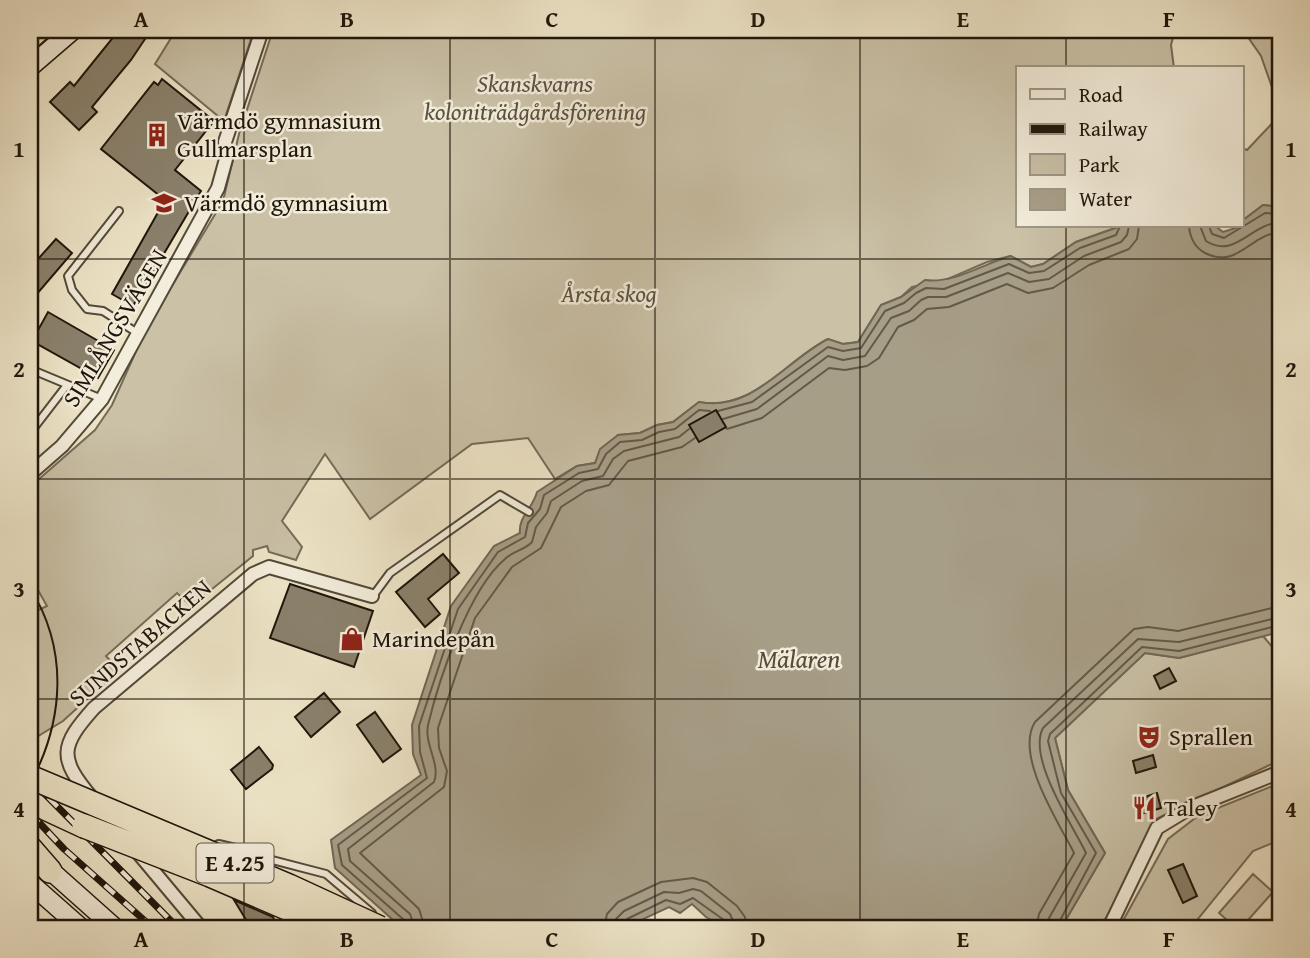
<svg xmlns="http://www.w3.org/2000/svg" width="1310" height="958" font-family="'Gentium Book Plus',serif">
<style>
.green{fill:#cac1a7;stroke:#746b58;stroke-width:2}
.water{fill:#a79e87;stroke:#706755;stroke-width:2}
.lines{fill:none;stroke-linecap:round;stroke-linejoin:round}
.shore{stroke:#625a48;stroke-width:2}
.building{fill:#8a816c;stroke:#1e150a;stroke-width:2}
.lane-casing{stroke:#524939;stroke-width:10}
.street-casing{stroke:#524939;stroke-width:16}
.secondary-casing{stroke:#1e150a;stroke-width:21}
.highway-casing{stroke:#1e150a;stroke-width:26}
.lane{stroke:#f3eddb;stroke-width:6}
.street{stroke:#f3eddb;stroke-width:12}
.secondary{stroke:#f3eddb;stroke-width:18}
.highway{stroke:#ede4c7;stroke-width:23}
.tram{stroke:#1e150a;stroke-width:2}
.rail-casing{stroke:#1e150a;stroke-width:7}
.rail{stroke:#f3eddb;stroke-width:4.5;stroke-dasharray:13;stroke-linecap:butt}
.highway-bridge-casing{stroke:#1e150a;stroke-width:26;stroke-linecap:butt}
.highway-bridge{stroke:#ede4c7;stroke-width:23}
.grid{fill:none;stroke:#1e150a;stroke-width:2;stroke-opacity:0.55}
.labels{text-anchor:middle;stroke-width:5;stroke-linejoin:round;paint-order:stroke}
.shield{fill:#f3eddb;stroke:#5e5649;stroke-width:2}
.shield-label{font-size:23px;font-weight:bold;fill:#1e150a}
.park-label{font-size:24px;font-style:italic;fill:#5a5141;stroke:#f3eddb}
.poi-label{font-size:24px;fill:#1e150a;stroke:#f3eddb;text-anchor:start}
.street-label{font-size:24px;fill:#1e150a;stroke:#f3eddb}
.water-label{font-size:26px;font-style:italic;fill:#554c3c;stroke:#f3eddb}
.neatline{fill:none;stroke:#1e150a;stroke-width:2.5}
.grid-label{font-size:23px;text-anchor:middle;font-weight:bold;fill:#1e150a}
</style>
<rect width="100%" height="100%" fill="#ede4c7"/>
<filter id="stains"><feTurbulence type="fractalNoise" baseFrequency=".00286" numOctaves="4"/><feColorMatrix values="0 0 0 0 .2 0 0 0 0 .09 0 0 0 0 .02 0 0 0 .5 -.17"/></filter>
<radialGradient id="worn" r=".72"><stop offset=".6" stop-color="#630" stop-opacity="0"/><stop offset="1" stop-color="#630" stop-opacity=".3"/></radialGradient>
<path class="green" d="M176 30H254L224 121 155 64Z
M273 30H1175L1171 45 1174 68H1018V226H1121L1076 242 1043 264 1031 267 1010 256 987 262 941 282 912 287 901 297 881 305 858 342 843 344 828 339C785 361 753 412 699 402L673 422 657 425 640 433 618 435 595 463 577 466 555 479 528 438 472 444 370 519 325 454 282 521 302 547 296 560 269 552 267 546 253 550V556L191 606 177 593 106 656 119 670 63 721 30 741V614L47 606 30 576V487L95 430 112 405 146 329 223 201 239 134Z
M1243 30H1280V110L1261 56Z
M1280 115V207L1263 205 1242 221V148L1247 150Z
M1263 636 1280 656V760L1156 819 1127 883 1100 928H1061L1105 853 1068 790 1055 738 1145 653 1179 658Z
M1280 783V840L1253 851 1197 920V928H1119L1168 839 1198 816Z
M1253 874 1273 892 1241 928H1236L1219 913Z"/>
<path class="water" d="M1263 205 1280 207V632L1179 658 1145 653 1055 738 1068 790 1105 853 1061 928H725L706 917 692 904 680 913 669 907 624 928H402L335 868 331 840 421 775 413 754 412 725 451 606 494 546 520 533C518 517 533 508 537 492L577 466 595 463 600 449 618 435 640 433 657 425 673 422 699 402C753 412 785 361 828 339L843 344 858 342 881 305 901 297 925 280C954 284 982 264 1011 256L1031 267 1043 264 1076 242 1121 226H1215L1223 232 1242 226V221Z"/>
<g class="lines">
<path class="shore" d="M1189 226C1190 238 1194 247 1205 253 1238 270 1252 232 1280 233
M1200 226 1206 241C1235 260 1252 222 1280 223
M1209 226 1212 234 1224 238 1265 213 1280 214
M718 411 752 402 828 347 843 351 861 348 885 311 904 303 916 293 926 288 944 289 1009 264 1029 273 1044 271 1080 248 1116 235 1120 226
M723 419 757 409 828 356 843 360 865 356 891 318 909 311 921 300 928 297H946L1008 273 1029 282 1049 279 1084 256 1121 242 1127 235 1129 226
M727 429 762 418 829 368 845 370 867 366 879 358 898 327 914 320 927 309 949 307 1007 284 1028 293 1053 288 1089 265 1129 249 1137 239 1139 226
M406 928 404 920 342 865 338 845 427 778 420 752 419 726 458 609 498 552 525 537 528 523 540 509 544 495 579 473 598 469 606 454 620 442 642 440 659 432 675 429 699 410 710 411
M415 928 410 914 350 861 348 849 434 782C441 764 424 745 428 725 439 679 469 589 505 559 513 551 525 550 532 542L536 527 547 513 551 501 582 481 603 476 613 459 624 451 679 437 689 429
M425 928 419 909 360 853 444 787 447 771 439 748 438 728 475 618 486 603 512 567 541 548 561 507 586 491 609 485 628 461 682 447 695 438
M604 928 607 914 618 902 661 882 693 878 707 882 737 906 745 917 746 928
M615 928 616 919 624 911 664 892 679 893 693 889 701 891 730 914 736 928
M623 928 627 919 666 900 680 904 693 898 724 920 727 928
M1036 928 1039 914 1074 853C1059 823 1014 755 1035 722L1134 629 1148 627 1178 631 1280 606
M1047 928 1049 918 1086 853C1073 826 1027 758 1043 728L1138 639 1179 642 1280 617
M1056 928 1096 853 1061 793 1048 741 1050 734 1142 647 1179 651 1280 625"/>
</g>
<path class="building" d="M119 30H151L131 60 92 107 97 112 79 130 50 102 70 82 74 86Z
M162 79 214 121 175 170 201 191 133 306 112 294 165 200 101 149 154 82 158 85Z
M56 239 72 253 30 302V268Z
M48 312 114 350 98 378 32 341Z
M716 410 726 427 699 442 689 425Z
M443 554 459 573 428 599 440 614 425 627 396 592Z
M290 584 373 611 354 667 270 638Z
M1169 668 1176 681 1160 689 1154 676Z
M324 693 340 712 311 737 295 717Z
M375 712 401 749 383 762 357 725Z
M259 747 273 765 272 769 246 789 231 770Z
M1153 755 1156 767 1136 773 1133 761Z
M1157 793 1161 808 1141 814 1136 800Z
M1183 864 1197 896 1183 903 1168 870Z
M234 900 273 917 274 919 259 928H251Z"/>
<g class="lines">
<g class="lane-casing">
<path id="lane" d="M119 211 68 276 72 290 87 309 103 311 139 334
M30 322 33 324 30 329
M30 369 102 399
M30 433 67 385
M373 596 390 573 500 495 529 512
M253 855 326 874 372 913"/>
</g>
<g class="street-casing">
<path id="street" d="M30 474 62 446 102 399 218 188 226 159 225 142 262 30
M92 798C58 758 60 746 94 708L253 574 269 567 372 596
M104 812 201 928
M219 847 253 855
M1109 928 1157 828 1190 808 1280 772"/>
</g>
<g class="secondary-casing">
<path id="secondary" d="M30 67 73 30
M42 863 115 928
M30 883 81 928
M30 927 32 928"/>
</g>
<g class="highway-casing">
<path id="highway" d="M30 37 38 30
M30 801 84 826
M30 848 50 871"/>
</g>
<use href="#lane" class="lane"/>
<use href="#street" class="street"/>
<use href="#secondary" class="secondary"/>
<use href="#highway" class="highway"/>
<path class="tram" d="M30 588C69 650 64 721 30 784"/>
<g class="rail-casing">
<path id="rail" d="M30 779 178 928
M30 813 64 849 153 928"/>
</g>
<use href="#rail" class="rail"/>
<g class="highway-bridge-casing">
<path id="highway-bridge" d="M30 777 289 886 380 928
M84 826 210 875 333 928"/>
</g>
<use href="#highway-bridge" class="highway-bridge"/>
</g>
<path class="grid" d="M244 30V928M450 30V928M655 30V928M860 30V928M1066 30V68M1066 226V928M30 259H1280M30 479H1280M30 699H1280"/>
<defs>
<g id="building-bare" transform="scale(1.89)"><path d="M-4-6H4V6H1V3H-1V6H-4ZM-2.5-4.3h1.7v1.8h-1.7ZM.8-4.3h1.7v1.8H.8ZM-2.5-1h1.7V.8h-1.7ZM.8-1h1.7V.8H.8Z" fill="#8f2418" stroke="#f3eddb" stroke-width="2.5" paint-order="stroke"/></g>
<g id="school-bare" transform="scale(1.89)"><path d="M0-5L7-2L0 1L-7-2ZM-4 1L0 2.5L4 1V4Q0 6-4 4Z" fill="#8f2418" stroke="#f3eddb" stroke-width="2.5" paint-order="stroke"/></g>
<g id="shop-bare" transform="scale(1.89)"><path d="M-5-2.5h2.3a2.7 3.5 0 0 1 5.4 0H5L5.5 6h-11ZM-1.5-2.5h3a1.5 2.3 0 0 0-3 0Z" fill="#8f2418" stroke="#f3eddb" stroke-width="2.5" paint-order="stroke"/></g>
<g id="theatre-bare" transform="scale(1.89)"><path d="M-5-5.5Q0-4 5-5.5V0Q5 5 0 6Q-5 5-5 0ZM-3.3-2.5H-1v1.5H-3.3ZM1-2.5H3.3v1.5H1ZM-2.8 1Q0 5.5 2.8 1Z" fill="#8f2418" stroke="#f3eddb" stroke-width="2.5" paint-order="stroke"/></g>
<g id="restaurant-bare" transform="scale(1.89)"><path d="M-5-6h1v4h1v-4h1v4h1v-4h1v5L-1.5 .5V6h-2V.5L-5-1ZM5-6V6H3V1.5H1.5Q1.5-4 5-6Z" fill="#8f2418" stroke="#f3eddb" stroke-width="2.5" paint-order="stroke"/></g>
</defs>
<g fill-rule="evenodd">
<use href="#building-bare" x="157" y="135"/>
<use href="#school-bare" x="164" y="203"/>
<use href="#shop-bare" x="352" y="639"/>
<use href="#theatre-bare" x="1149" y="737"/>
<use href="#restaurant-bare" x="1144" y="808"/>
</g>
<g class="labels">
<rect class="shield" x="196.5" y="843.5" width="77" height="39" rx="5"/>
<g class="shield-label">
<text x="235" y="871">E 4.25</text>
</g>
<g class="park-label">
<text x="535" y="92">Skanskvarns<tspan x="535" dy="28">koloniträdgårdsförening</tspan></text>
<text x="609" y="302">Årsta skog</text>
</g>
<g class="poi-label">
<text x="177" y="129">Värmdö gymnasium<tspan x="177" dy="28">Gullmarsplan</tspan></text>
<text x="184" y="211">Värmdö gymnasium</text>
<text x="372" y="647">Marindepån</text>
<text x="1169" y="745">Sprallen</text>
<text x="1164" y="816">Taley</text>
</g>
<g class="street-label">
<text transform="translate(115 328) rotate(-59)" y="8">SIMLÅNGSVÄGEN</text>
<text transform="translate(140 643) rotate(-41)" y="8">SUNDSTABACKEN</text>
</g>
<g class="water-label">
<text x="799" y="668">Mälaren</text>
</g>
</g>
<rect width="1310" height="958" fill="none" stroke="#ede4c7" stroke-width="77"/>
<rect x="1016" y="66" width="228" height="161" fill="#f3eddb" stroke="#9e9787" stroke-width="2"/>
<rect x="1030" y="89" width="35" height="10" fill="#f3eddb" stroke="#9e9787" stroke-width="2"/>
<text x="1079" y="102" font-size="21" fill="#1e150a">Road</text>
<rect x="1030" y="124" width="35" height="10" fill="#1e150a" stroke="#9e9787" stroke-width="2"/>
<text x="1079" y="136" font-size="21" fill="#1e150a">Railway</text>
<rect x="1030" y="154" width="35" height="21" fill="#cac1a7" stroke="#9e9787" stroke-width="2"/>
<text x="1079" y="172" font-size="21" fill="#1e150a">Park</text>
<rect x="1030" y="189" width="35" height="21" fill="#a79e87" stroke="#9e9787" stroke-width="2"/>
<text x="1079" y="206" font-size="21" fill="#1e150a">Water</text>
<rect x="38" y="38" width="1234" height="882" class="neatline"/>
<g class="grid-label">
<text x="141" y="27">A</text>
<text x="347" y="27">B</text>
<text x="552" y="27">C</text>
<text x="758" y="27">D</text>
<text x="963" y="27">E</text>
<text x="1169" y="27">F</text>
<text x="19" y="157">1</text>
<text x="1291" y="157">1</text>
<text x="19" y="377">2</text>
<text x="1291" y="377">2</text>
<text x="19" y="597">3</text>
<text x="1291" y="597">3</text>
<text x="19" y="817">4</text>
<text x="1291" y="817">4</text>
<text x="141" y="947">A</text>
<text x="347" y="947">B</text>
<text x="552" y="947">C</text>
<text x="758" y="947">D</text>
<text x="963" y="947">E</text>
<text x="1169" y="947">F</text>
</g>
<rect width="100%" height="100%" filter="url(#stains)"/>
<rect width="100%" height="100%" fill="url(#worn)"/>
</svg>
